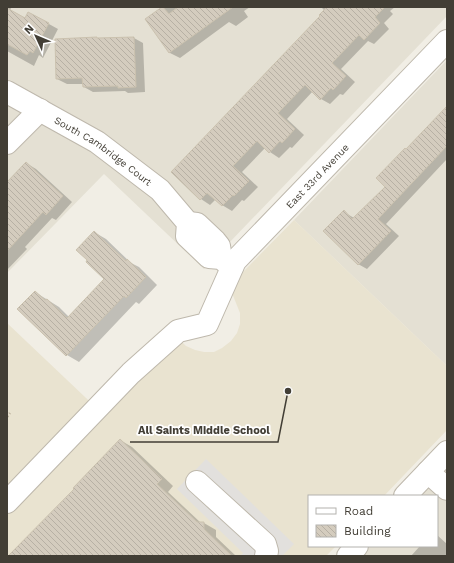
<svg xmlns="http://www.w3.org/2000/svg" width="454" height="563" font-family="'Work Sans',sans-serif">
<style>
.residential{fill:#e4e0d3}
.education{fill:#e9e3d0}
.parking{fill:#e2e0dd}
.shadow{fill:#0003}
.building{fill:url(#building-back-hatch);stroke:#cbc2af}
.lines{fill:none;stroke-linecap:round;stroke-linejoin:round}
.minor-casing{stroke:#beb8ac;stroke-width:24}
.path{stroke:#bbb19b;stroke-width:2.5;stroke-dasharray:2 2;stroke-linecap:butt}
.minor{stroke:#fff;stroke-width:22}
.labels{text-anchor:middle;stroke-width:3.5;stroke-linejoin:round;paint-order:stroke}
.street-label{font-size:10px;fill:#423e35;stroke:#fff}
.leader{fill:none;stroke:#423e35;stroke-width:1.5}
.callout-dot{fill:#423e35;stroke:#fff;stroke-width:1.5}
.callout-label{font-size:11px;text-anchor:middle;font-weight:bold;fill:#423e35;stroke:#fff;stroke-width:3.5;stroke-linejoin:round;paint-order:stroke}
</style>
<defs>
<pattern id="building-back-hatch" width="6" height="6" patternUnits="userSpaceOnUse"><rect width="6" height="6" fill="#d4ccbe"/><path d="M-1 5l2 2M0 0l6 6M5-1l2 2" fill="none" stroke="#b7b0a4"/></pattern>
</defs>
<rect width="100%" height="100%" fill="#f1eee5"/>
<path class="residential" d="M7 7H447V16L204 269 104 174 7 273Z
M447 60V366L294 220Z
M447 463V556H358L368 546H437V496H416Z"/>
<path class="education" d="M294 220 447 366V430L384 496H309V546H336L326 556H7V323L105 416 179 339 186 346 195 350 204 352H214L222 348 231 341 237 333 240 324V313L232 293 238 277Z"/>
<path class="parking" d="M206 459 294 544 282 556H240L243 553 177 489Z"/>
<path class="shadow" d="M7 7 11 8 10 11 26 19 29 13 58 29 43 58 39 55 34 66 7 51Z
M163 7 165 8 166 7H250L244 11 248 17 236 26 229 22 180 58 170 53 146 20Z
M322 7H395L390 11 393 14 384 23 389 29 374 44 368 41 341 69 355 82 343 95 340 94 330 104 321 99 313 91 287 119 304 135 292 148 290 147 279 158 270 152 265 148 242 172 258 187 244 201 242 200 232 211 222 205 216 199 210 205 201 199 325 11 322 8Z
M134 38 143 43 145 92 128 93 125 91 93 92 84 87V84H67L57 79 98 39Z
M447 111V159L386 224 399 236 367 269 358 264 344 212 354 218 386 186 406 150Z
M26 163 36 169 72 202 56 220 52 218 25 247 27 249 7 270V180L10 181Z
M94 232 106 239 131 263 139 267 157 285 139 304 136 302 79 362 67 355 18 309 35 292 59 307 69 317 105 279Z
M120 440 132 447 173 486 168 492 201 523H204L216 530V537L236 556H9L75 489Z
M437 535 447 544V556H411L420 546H437Z"/>
<path class="building" d="M162 7H163L169 14 178 7H233L169 53 145 19Z
M327 7H385L375 17 380 23 364 40 359 35 332 63 346 76 333 90 331 88 320 100 305 85 278 113 295 129 282 143 280 141 269 153 257 141 233 166 249 181 234 196 233 195 222 206 207 193 200 200 171 172 320 16 319 15Z
M7 8 25 18 28 12 49 23 33 53 30 51 27 55 7 44Z
M97 37V38L134 37 136 87 118 88V86L83 87 82 78 56 79 55 39Z
M447 106V146L378 219 391 231 358 265 323 231 344 210 352 219 385 187 376 178 405 148 406 149Z
M26 162 63 196 46 215 43 212 7 251V182Z
M94 231 126 261 127 259 146 277 126 298 124 296 66 356 17 309 35 291 45 300 47 299 67 318 104 279 86 262 87 260 76 250Z
M120 439 162 479 157 484 197 522H204V529L232 556H8L74 489 73 488Z"/>
<g class="lines">
<g class="minor-casing">
<g id="minor">
<path id="s1" d="M7 92 97 142 160 190 188 223 187 236 209 257 221 258 232 267"/>
<path d="M7 143 40 110"/>
<path d="M188 223 197 224 215 241 219 246 221 258"/>
<path d="M428 472 447 489"/>
<path d="M197 482 265 544 267 551 266 556"/>
<path d="M405 496 447 452"/>
<path id="s2" d="M7 502 131 373 178 331 207 324 235 261 447 41"/>
<path d="M348 556 357 546"/>
</g>
</g>
<path class="path" d="M7 417 10 413"/>
<use href="#minor" class="minor"/>
</g>
<g class="labels">
<g class="street-label">
<text dy="4" stroke="none"><textPath href="#s1" startOffset="113">South Cambridge Court</textPath></text>
<text dy="4" stroke="none"><textPath href="#s2" startOffset="459">East 33rd Avenue</textPath></text>
</g>
</g>
<path class="leader" d="M288 391L278 442H130"/>
<circle class="callout-dot" cx="288" cy="391" r="4"/>
<g class="callout-label">
<text x="204" y="434">All Saints Middle School</text>
</g>
<rect width="454" height="563" fill="none" stroke="#423e35" stroke-width="16"/>
<rect x="308" y="495" width="130" height="52" fill="#ffffff" stroke="#b3b2ae"/>
<rect x="316" y="508" width="20" height="6" fill="#ffffff" stroke="#b3b2ae"/>
<text x="344" y="515" font-size="12" fill="#423e35">Road</text>
<rect x="316" y="525" width="20" height="12" fill="url(#building-back-hatch)" stroke="#b3b2ae"/>
<text x="344" y="535" font-size="12" fill="#423e35">Building</text>
<g transform="translate(36 36) rotate(314)" stroke="#ffffff" stroke-width="3" paint-order="stroke">
<path d="M0-3L7 15L0 10L-7 15Z" fill="#423e35"/>
<text y="-6" font-size="11" font-weight="bold" text-anchor="middle" fill="#423e35">N</text>
</g>
</svg>
